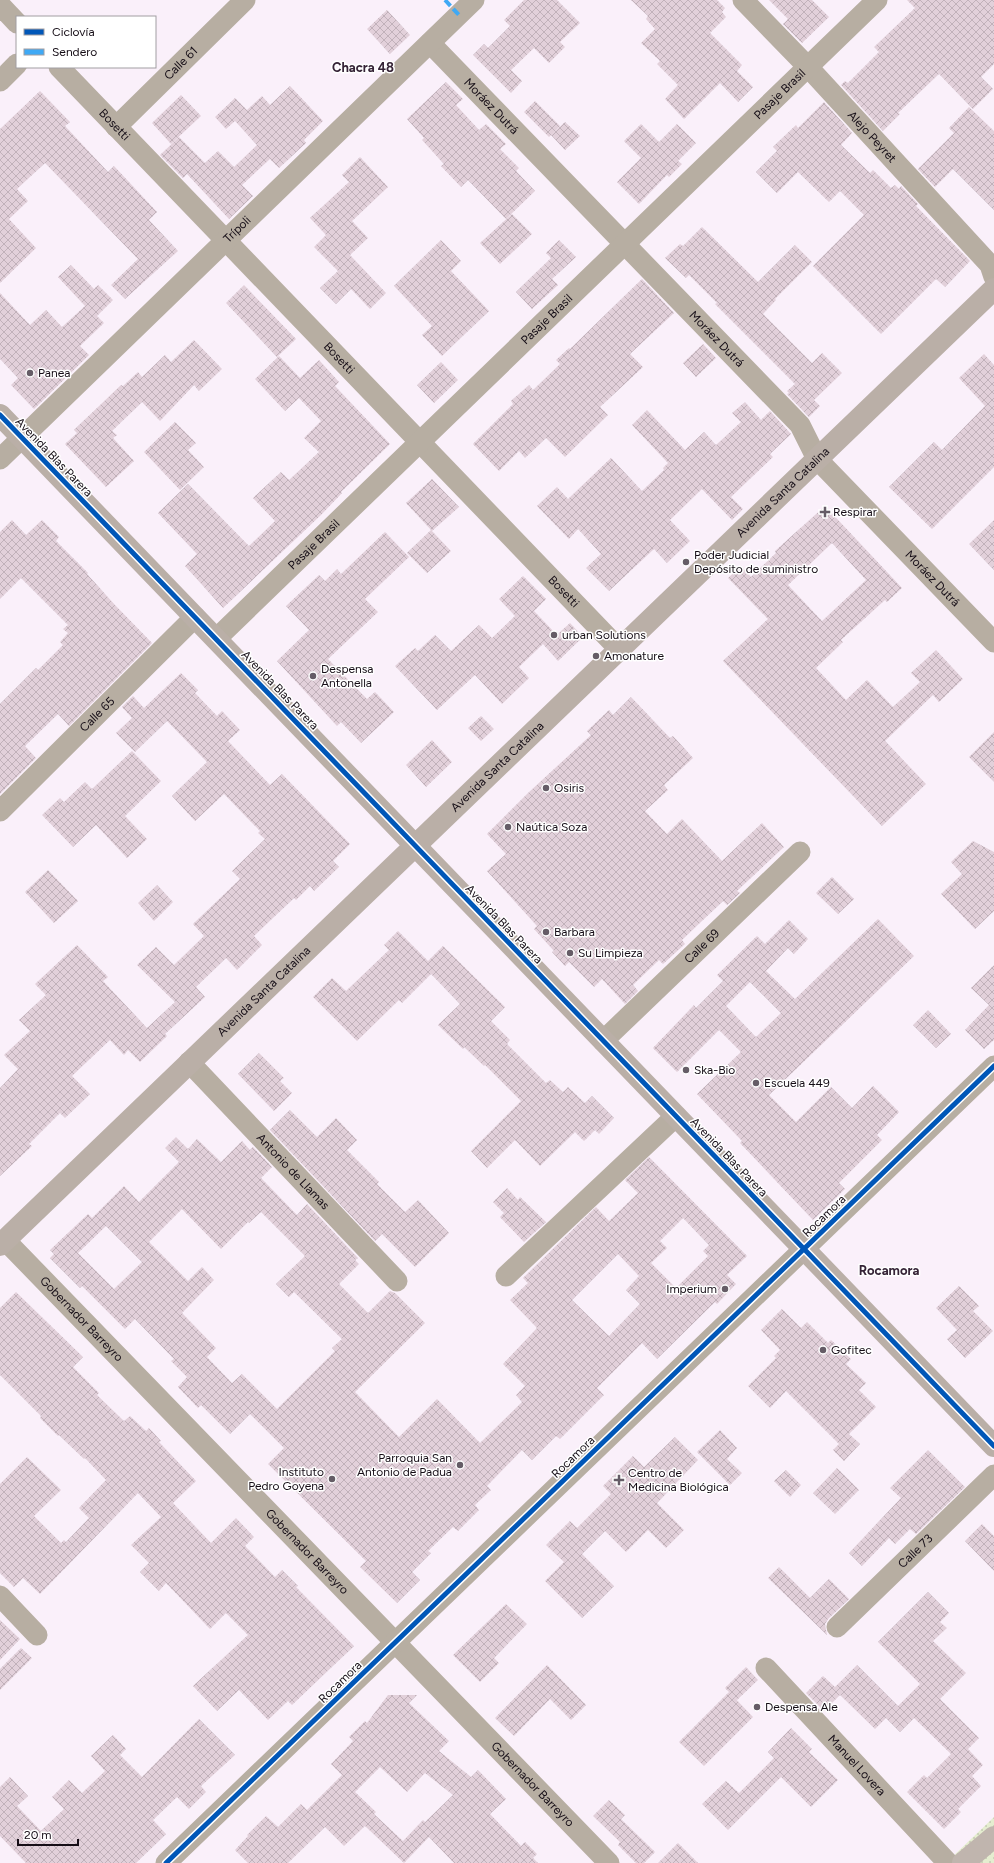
<svg xmlns="http://www.w3.org/2000/svg" width="994" height="1863" font-family="Figtree,sans-serif">
<style>
.grass{fill:url(#grass-dots)}
.building{fill:url(#building-cross-hatch);fill-rule:evenodd}
.lines{fill:none;stroke-linecap:round;stroke-linejoin:round}
.minor{stroke:#b7aea2;stroke-width:21}
.secondary{stroke:#c0b5ae;stroke-width:22}
.primary{stroke:#baafa7;stroke-width:22}
.quiet{stroke:#3fa9f5;stroke-width:4;stroke-dasharray:8 4;stroke-linecap:butt}
.cycleway-casing{stroke:#fff;stroke-width:8}
.cycleway{stroke:#0057b8;stroke-width:5}
.poi-dot{fill:#655c66;stroke:#fff;stroke-width:1.5}
.labels{text-anchor:middle;stroke-width:3;stroke-linejoin:round;paint-order:stroke}
.street-label{font-size:12px;fill:#150d16;stroke:#fff}
.poi-label{font-size:12px;fill:#150d16;stroke:#fff;text-anchor:start}
.neighbourhood-label{font-size:13px;font-weight:bold;fill:#362437;stroke:#fff}
</style>
<defs>
<pattern id="grass-dots" width="8" height="8" patternUnits="userSpaceOnUse"><rect width="8" height="8" fill="#e5edd0"/><path d="M2 2h.1M6 6h.1" fill="none" stroke="#c4cab2" stroke-width="1.8" stroke-linecap="round"/></pattern>
<pattern id="building-cross-hatch" width="8" height="8" patternUnits="userSpaceOnUse"><rect width="8" height="8" fill="#e2d0da"/><path d="M0 0l8 8M0 8l8-8" fill="none" stroke="#c1b1ba"/></pattern>
</defs>
<rect width="100%" height="100%" fill="#faf0fa"/>
<path class="grass" d="M994 1817V1863H946L947 1862Z"/>
<path class="building" d="M524 0H557L580 23 560 42 565 47 549 63 534 48 511 70 522 81 511 93 473 55 484 44 488 48 510 26 504 20Z
M631 0H717L725 8 722 12 726 17 710 33 742 65 737 71 753 87 738 102 720 83 684 119 665 99 678 85 657 64 660 61 641 43 655 29 646 19 648 16Z
M769 0H812L829 17 802 43 783 24 788 19Z
M907 0H994V64L981 77 993 89 973 109 939 74 898 113 900 114 883 131 841 85 845 81 848 83 879 52 874 47 915 8Z
M387 10 410 35 390 54 367 29Z
M446 82 463 99 456 105 479 130 486 124 506 144 500 149 519 168 516 171 535 191 506 219 468 180 461 187 441 166 444 164 422 140 424 138 407 119Z
M290 86 323 121 304 140 306 143 279 168 270 159 242 185 253 196 229 219 187 174 183 178 160 155 179 137 205 163 218 151 234 167 257 145 235 121 226 129 215 117 235 98 247 110 262 96 270 105Z
M40 91 70 122 65 126 108 172 114 166 157 212 149 220 178 251 125 299 111 285 138 259 45 163 17 189 28 201 9 219 36 248 0 283V129Z
M181 95 201 116 171 144 152 123Z
M535 101 560 126 549 137 524 112Z
M824 102 852 133 841 145 870 173 873 170 891 188 895 185 899 189 901 186 918 204 916 206 970 261 945 287 936 279 881 334 813 266 864 215 840 191 829 202 798 172 777 193 756 172 777 151 773 147 796 125 798 128Z
M969 107 994 131V210L953 169 935 187 918 169 954 133 949 128Z
M565 122 580 136 565 150 551 135Z
M641 124 659 142 677 124 696 143 678 161 682 164 669 177 667 175 639 204 617 182 641 158 624 141Z
M360 157 388 187 352 221 368 238 350 255 386 293 370 309 351 289 336 304 320 288 338 271 314 247 326 235 310 218 349 182 342 175Z
M512 214 532 234 500 264 480 243Z
M702 227 758 282 795 245 812 262 775 299 776 300 763 314 812 363 822 353 842 373 814 400 820 406 809 417 787 394 789 393 787 391 795 384 715 304 717 303 689 275 686 278 665 258 680 244 683 246Z
M441 240 461 261 451 271 489 311 442 356 422 335 432 326 394 286Z
M559 240 576 257 552 279 558 285 532 309 516 292 551 258 546 253Z
M71 265 94 289 98 285 113 300 97 316 104 323 80 346 89 355 34 409 11 385 18 378 0 359V293L30 325 46 310 62 327 85 306 58 277Z
M642 279 674 313 630 354 643 367 600 407 608 415 565 457 546 438 525 458 519 451 499 471 473 444 513 404 511 401 529 385 533 390 560 364 556 360 569 348 570 349Z
M244 285 296 339 277 357 226 303Z
M194 340 222 369 199 391 194 385 160 421 142 402 112 431 117 435 113 438 134 461 106 487 65 444 77 433 74 430 121 385 123 386 138 372 142 377 165 355 171 362Z
M703 344 716 358 696 377 683 363Z
M984 354 994 365V467L932 529 889 487 934 442 942 450 985 406 959 378Z
M279 356 300 378 319 360 339 382 335 386 390 444 341 492 342 493 321 515 223 608 185 566 197 554 158 513 188 484 249 546 275 521 253 498 281 472 289 480 319 452 304 438 321 421 299 398 285 411 255 379Z
M441 362 458 380 434 403 417 385Z
M745 402 761 420 770 411 791 434 770 454 773 457 731 497 743 509 732 520 702 489 670 520 690 541 667 563 654 549 609 591 586 568 601 554 578 529 569 539 537 506 557 487 568 499 611 458 642 491 664 470 663 468 668 463 632 425 647 410 685 450 704 432 716 445 741 422 732 413Z
M175 422 196 443 188 450 204 467 180 490 144 452Z
M432 479 459 507 432 531 406 503Z
M825 506 902 588 887 602 885 600 841 640 843 642 816 668 846 700 867 680 893 707 920 682 911 673 936 650 963 679 939 702 933 695 885 741 926 784 882 826 723 661 768 619 728 578 741 566 751 577 776 553 775 551ZM832 543 866 580 822 621 788 585Z
M12 520 26 535 42 520 59 537 56 541 88 573 87 574 115 605 152 643 69 726 58 714 25 746 36 758 0 794V704L36 668 38 670 63 645 60 642 68 633 63 629 68 625 21 578 0 599V532Z
M994 520V570L969 544Z
M431 530 451 551 427 573 407 553Z
M385 532 409 557 365 599 378 612 328 659 367 699 375 692 394 712 361 743 341 722 337 726 277 661 309 630 286 606 319 575 325 581 337 569 341 574Z
M523 576 546 599 534 611 557 635 570 623 583 637 558 661 543 644 519 667 529 678 502 704 475 675 437 710 395 666 415 648 418 651 435 635 451 651 479 625 492 638 515 616 499 599Z
M181 673 198 690 195 693 217 716 222 711 240 730 228 741 270 785 282 774 350 844 333 861 339 867 314 891 310 886 296 900 294 898 254 936 262 945 237 970 226 958 196 987 205 997 165 1034 167 1036 140 1062 128 1050 124 1055 110 1040 72 1076 90 1094 65 1118 60 1113 29 1144 32 1146 0 1176V1088L18 1069 4 1055 30 1031 19 1020 46 995 35 984 77 945 108 977 103 981 147 1028 175 1002 137 965 156 947 174 965 204 936 193 924 240 879 232 871 265 839 258 833 260 831 224 794 195 821 172 796 207 762 167 721 135 752 116 733 132 718 122 707 133 696 144 708Z
M631 697 670 738 673 736 693 758 664 785 668 790 645 811 667 834 682 819 722 861 762 823 784 847 737 891 740 893 727 905 723 901 682 940 685 944 663 964 659 960 633 985 638 991 625 1004 602 979 594 987 569 962 565 966 552 952 554 951 534 929 537 926 487 871 506 854 487 834 528 793 591 735 587 731 609 710 613 715Z
M481 716 494 729 481 741 468 728Z
M994 732V782L969 757Z
M432 740 452 762 426 787 406 765Z
M132 751 161 781 125 816 147 839 127 858 96 825 73 847 42 815 60 798 64 802 85 782 92 789Z
M973 841 994 852V911L975 929 941 894 962 874 951 862Z
M48 870 78 901 54 923 25 892Z
M832 877 854 899 838 914 816 893Z
M157 885 173 902 154 921 138 903Z
M878 919 914 956 769 1095 796 1122 831 1087 852 1108 873 1086 899 1112 877 1135 882 1140 839 1183 845 1189 813 1220 740 1143 742 1141 697 1094 741 1052 719 1030 677 1072 653 1048 694 1005 696 1008 723 981 717 975 757 936 765 944 789 920 808 939 794 954 788 948 766 971 795 999ZM750 982 781 1013 756 1037 726 1006Z
M398 931 428 961 443 946 505 1007 491 1021 510 1040 507 1044 546 1083 550 1080 563 1092 568 1087 585 1103 592 1096 614 1118 599 1134 595 1130 584 1141 575 1132 540 1166 515 1140 487 1168 471 1151 521 1101 485 1065 484 1066 464 1047 463 1049 438 1025 460 1004 431 974 402 1003 399 1000 357 1041 313 997 332 978 346 991 389 950 384 945Z
M994 965V1040L984 1049 965 1030 989 1005 971 988Z
M928 1010 951 1034 936 1048 913 1025Z
M259 1053 284 1078 280 1081 292 1093 274 1111 238 1074Z
M290 1110 317 1137 336 1118 357 1140 347 1150 379 1182 377 1184 405 1212 418 1200 449 1233 415 1267 382 1234 375 1241 270 1130Z
M176 1137 188 1149 197 1139 221 1162 242 1141 250 1150 253 1147 272 1167 261 1178 297 1215 307 1204 358 1258 355 1260 359 1264 339 1284 368 1313 390 1291 395 1293 425 1323 355 1392 399 1437 437 1399 480 1443 522 1402 516 1395 525 1386 503 1364 537 1328 510 1300 528 1283 523 1278 596 1207 609 1221 638 1193 625 1180 649 1157 747 1256 727 1275 736 1284 717 1304 715 1302 657 1359 642 1343 597 1388 604 1395 560 1439 556 1436 532 1460 522 1450 487 1486 491 1490 475 1505 479 1510 458 1531 453 1527 428 1551 431 1553 412 1572 420 1580 397 1603 360 1567 366 1561 268 1464 284 1448 250 1414 230 1434 201 1405 198 1408 178 1387 187 1377 171 1361 174 1359 135 1319 125 1329 82 1286 80 1288 50 1258 54 1254 50 1250 88 1214 92 1218 124 1186 139 1202 179 1162 165 1148ZM182 1209 221 1249 248 1222 249 1223 261 1212 305 1256 276 1284 289 1297 294 1292 342 1339 332 1348 335 1351 277 1409 242 1374 232 1383 207 1357 216 1348 182 1313 214 1280 202 1267 188 1281 149 1242ZM683 1218 709 1245 703 1251 708 1256 676 1288 651 1263 667 1248 660 1241ZM106 1226 142 1262 114 1289 78 1253ZM618 1254 639 1276 626 1290 640 1304 609 1336 572 1300Z
M507 1188 518 1200 520 1197 546 1222 524 1242 500 1217 504 1213 493 1202Z
M959 1286 979 1306 973 1311 993 1331 965 1358 947 1339 957 1330 936 1308Z
M16 1292 83 1357 73 1367 99 1393 97 1395 124 1421 130 1416 146 1431 149 1428 161 1441 159 1442 196 1481 173 1503 211 1543 236 1518 254 1537 245 1546 275 1577 282 1570 298 1586 296 1587 354 1646 292 1705 288 1701 268 1720 239 1690 217 1711 193 1686 248 1635 226 1613 210 1629 166 1583 159 1591 140 1572 149 1563 131 1545 161 1517 138 1493 40 1594 23 1578 14 1587 0 1573V1484L27 1457 61 1490 34 1516 61 1543 64 1540 66 1542 89 1518 79 1508 106 1480 85 1458 84 1459 59 1435 58 1436 40 1418 41 1416 0 1375V1308Z
M782 1309 801 1328 807 1322 828 1343 831 1340 851 1359 846 1364 866 1383 859 1390 876 1407 849 1434 860 1444 844 1461 833 1450 839 1444 786 1391 770 1408 748 1386 776 1358 774 1356 780 1350 761 1330Z
M720 1430 737 1448 727 1459 742 1473 730 1485 697 1452Z
M675 1437 698 1460 657 1503 684 1530 666 1548 648 1530 626 1552 605 1531 582 1554 614 1586 582 1618 545 1581 564 1562 546 1545 570 1521 577 1528 611 1494 603 1486 633 1456 644 1467Z
M928 1450 965 1487 916 1534 910 1529 895 1544 889 1538 862 1566 849 1553 901 1498 890 1488Z
M837 1468 859 1490 835 1514 813 1493Z
M786 1470 801 1485 790 1497 774 1481Z
M982 1524 994 1536V1571L965 1541Z
M779 1567 810 1598 829 1579 849 1599 828 1619 825 1624 827 1635 768 1578Z
M928 1592 949 1613 940 1622 947 1628 933 1641 966 1673 940 1699 979 1738 968 1749 983 1765 972 1776 981 1786 958 1809 961 1812 944 1829 907 1792 924 1775 927 1778 951 1754 914 1718 900 1732 886 1718 875 1729 840 1695 824 1711 806 1693 823 1676 835 1687 857 1665 898 1706 920 1684 878 1642Z
M506 1604 527 1624 494 1658 499 1663 480 1682 453 1655Z
M0 1620 20 1639 0 1660Z
M21 1648 32 1658 0 1690V1669Z
M547 1665 586 1705 571 1720 550 1699 514 1736 495 1718Z
M746 1667 758 1680 737 1700 725 1688Z
M729 1692 753 1717 704 1766 679 1742Z
M388 1695H417L409 1703 449 1741 439 1751 471 1777 478 1770 506 1799 490 1814 521 1846 525 1842 537 1854 533 1858 538 1863H454L429 1837 404 1863 365 1826 344 1846 325 1827 288 1863H248L235 1850 248 1836 247 1835 266 1816 278 1827 301 1804 307 1810 342 1775 331 1764 353 1741 349 1737 365 1721 367 1723ZM380 1767 407 1792 425 1773 453 1795 425 1822 423 1820 403 1841 374 1814 376 1812 355 1792Z
M199 1719 235 1755 201 1786 206 1792 189 1809 177 1797 153 1820 166 1834 136 1863H26L0 1836V1787L10 1777 28 1796 17 1806 41 1831 64 1809 52 1797 69 1780 82 1793 105 1771 91 1756 113 1735 126 1749 120 1755 142 1777Z
M791 1728 812 1749 809 1752 838 1780 811 1807 781 1777 728 1830 702 1804 726 1781 739 1793 774 1758 768 1752Z
M609 1800 625 1815 621 1819 655 1852 644 1863H636L618 1845 620 1842 593 1816Z
M678 1843 698 1863H658Z"/>
<g class="lines">
<g class="minor">
<path id="s1" d="M743 0 808 67 990 265 994 277"/>
<path d="M0 5 17 23"/>
<path id="s2" d="M430 43 800 425 817 459 994 642"/>
<path id="s3" d="M59 67 619 649"/>
<path d="M0 81 17 64"/>
<path id="s4" d="M116 127 245 0"/>
<path id="s5" d="M0 459 474 0"/>
<path id="s6" d="M216 639 877 0"/>
<path id="s7" d="M0 811 195 617"/>
<path id="s8" d="M603 1041 800 852"/>
<path id="s9" d="M189 1062 397 1281"/>
<path id="s10" d="M5 1240 609 1863"/>
<path d="M506 1276 676 1116"/>
<path d="M0 1596 37 1635"/>
<path id="s11" d="M837 1627 994 1475"/>
<path id="s12" d="M766 1668 948 1863"/>
<path d="M166 1863 994 1066"/>
</g>
<path class="secondary" d="M963 1863 994 1837"/>
<g class="primary">
<path d="M0 415 994 1446"/>
<path id="s13" d="M0 1245 994 289"/>
</g>
<path class="quiet" d="M445 0 459 15"/>
<g class="cycleway-casing">
<path id="cycleway" d="M0 415 994 1446
M166 1863 994 1066"/>
</g>
<use href="#cycleway" class="cycleway"/>
</g>
<g class="poi-dot">
<circle cx="30" cy="373" r="4"/>
<path d="M823 506h4v4h4v4h-4v4h-4v-4h-4v-4h4z"/>
<circle cx="686" cy="562" r="4"/>
<circle cx="554" cy="635" r="4"/>
<circle cx="596" cy="656" r="4"/>
<circle cx="313" cy="676" r="4"/>
<circle cx="546" cy="788" r="4"/>
<circle cx="508" cy="827" r="4"/>
<circle cx="546" cy="932" r="4"/>
<circle cx="570" cy="953" r="4"/>
<circle cx="686" cy="1070" r="4"/>
<circle cx="756" cy="1083" r="4"/>
<circle cx="725" cy="1289" r="4"/>
<circle cx="823" cy="1350" r="4"/>
<circle cx="460" cy="1465" r="4"/>
<circle cx="332" cy="1479" r="4"/>
<path d="M617 1474h4v4h4v4h-4v4h-4v-4h-4v-4h4z"/>
<circle cx="757" cy="1707" r="4"/>
</g>
<g class="labels">
<g class="street-label">
<text dy="4" stroke="none"><textPath href="#s4" startOffset="91">Calle 61</textPath></text>
<text dy="4" stroke="none"><textPath href="#s6" startOffset="784">Pasaje Brasil</textPath></text>
<text dy="4" stroke="none"><textPath href="#s2" startOffset="88">Moráez Dutrá</textPath></text>
<text dy="4" stroke="none"><textPath href="#s3" startOffset="80">Bosetti</textPath></text>
<text dy="4" stroke="none"><textPath href="#s1" startOffset="188">Alejo Peyret</textPath></text>
<text dy="4" stroke="none"><textPath href="#s5" startOffset="330">Trípoli</textPath></text>
<text dy="4" stroke="none"><textPath href="#s6" startOffset="460">Pasaje Brasil</textPath></text>
<text dy="4" stroke="none"><textPath href="#s2" startOffset="412">Moráez Dutrá</textPath></text>
<text dy="4" stroke="none"><textPath href="#s3" startOffset="404">Bosetti</textPath></text>
<text transform="translate(54 457) rotate(46)" y="4">Avenida Blas Parera</text>
<text dy="4" stroke="none"><textPath href="#s13" startOffset="1086">Avenida Santa Catalina</textPath></text>
<text dy="4" stroke="none"><textPath href="#s6" startOffset="136">Pasaje Brasil</textPath></text>
<text dy="4" stroke="none"><textPath href="#s2" startOffset="736">Moráez Dutrá</textPath></text>
<text dy="4" stroke="none"><textPath href="#s3" startOffset="728">Bosetti</textPath></text>
<text transform="translate(280 690) rotate(46)" y="4">Avenida Blas Parera</text>
<text dy="4" stroke="none"><textPath href="#s7" startOffset="137">Calle 65</textPath></text>
<text dy="4" stroke="none"><textPath href="#s13" startOffset="690">Avenida Santa Catalina</textPath></text>
<text transform="translate(504 924) rotate(46)" y="4">Avenida Blas Parera</text>
<text dy="4" stroke="none"><textPath href="#s8" startOffset="137">Calle 69</textPath></text>
<text dy="4" stroke="none"><textPath href="#s13" startOffset="366">Avenida Santa Catalina</textPath></text>
<text transform="translate(729 1157) rotate(46)" y="4">Avenida Blas Parera</text>
<text dy="4" stroke="none"><textPath href="#s9" startOffset="151">Antonio de Llamas</textPath></text>
<text transform="translate(824 1216) rotate(-44)" y="4">Rocamora</text>
<text dy="4" stroke="none"><textPath href="#s10" startOffset="110">Gobernador Barreyro</textPath></text>
<text transform="translate(573 1457) rotate(-44)" y="4">Rocamora</text>
<text dy="4" stroke="none"><textPath href="#s11" startOffset="109">Calle 73</textPath></text>
<text dy="4" stroke="none"><textPath href="#s10" startOffset="434">Gobernador Barreyro</textPath></text>
<text transform="translate(340 1682) rotate(-44)" y="4">Rocamora</text>
<text dy="4" stroke="none"><textPath href="#s12" startOffset="133">Manuel Lovera</textPath></text>
<text dy="4" stroke="none"><textPath href="#s10" startOffset="758">Gobernador Barreyro</textPath></text>
</g>
<g class="poi-label">
<text x="38" y="377">Panea</text>
<text x="833" y="516">Respirar</text>
<text x="694" y="559">Poder Judicial<tspan x="694" dy="14">Depósito de suministro</tspan></text>
<text x="562" y="639">urban Solutions</text>
<text x="604" y="660">Amonature</text>
<text x="321" y="673">Despensa<tspan x="321" dy="14">Antonella</tspan></text>
<text x="554" y="792">Osiris</text>
<text x="516" y="831">Naútica Soza</text>
<text x="554" y="936">Barbara</text>
<text x="578" y="957">Su Limpieza</text>
<text x="694" y="1074">Ska-Bio</text>
<text x="764" y="1087">Escuela 449</text>
<text x="717" y="1293" text-anchor="end">Imperium</text>
<text x="831" y="1354">Gofitec</text>
<text x="452" y="1462" text-anchor="end">Parroquia San<tspan x="452" dy="14">Antonio de Padua</tspan></text>
<text x="324" y="1476" text-anchor="end">Instituto<tspan x="324" dy="14">Pedro Goyena</tspan></text>
<text x="628" y="1477">Centro de<tspan x="628" dy="14">Medicina Biológica</tspan></text>
<text x="765" y="1711">Despensa Ale</text>
</g>
<g class="neighbourhood-label">
<text x="363" y="72">Chacra 48</text>
<text x="889" y="1275">Rocamora</text>
</g>
</g>
<rect x="16" y="16" width="140" height="52" fill="#ffffff" stroke="#a19ea2"/>
<rect x="24" y="29" width="20" height="6" fill="#0057b8" stroke="#a19ea2"/>
<text x="52" y="36" font-size="12" fill="#150d16">Ciclovía</text>
<rect x="24" y="49" width="20" height="6" fill="#3fa9f5" stroke="#a19ea2"/>
<text x="52" y="56" font-size="12" fill="#150d16">Sendero</text>
<path d="M18 1839v6h60v-6" fill="none" stroke="#150d16" stroke-width="2"/>
<text x="24" y="1839" font-size="12" fill="#150d16" stroke="#ffffff" stroke-width="3" paint-order="stroke">20 m</text>
</svg>
